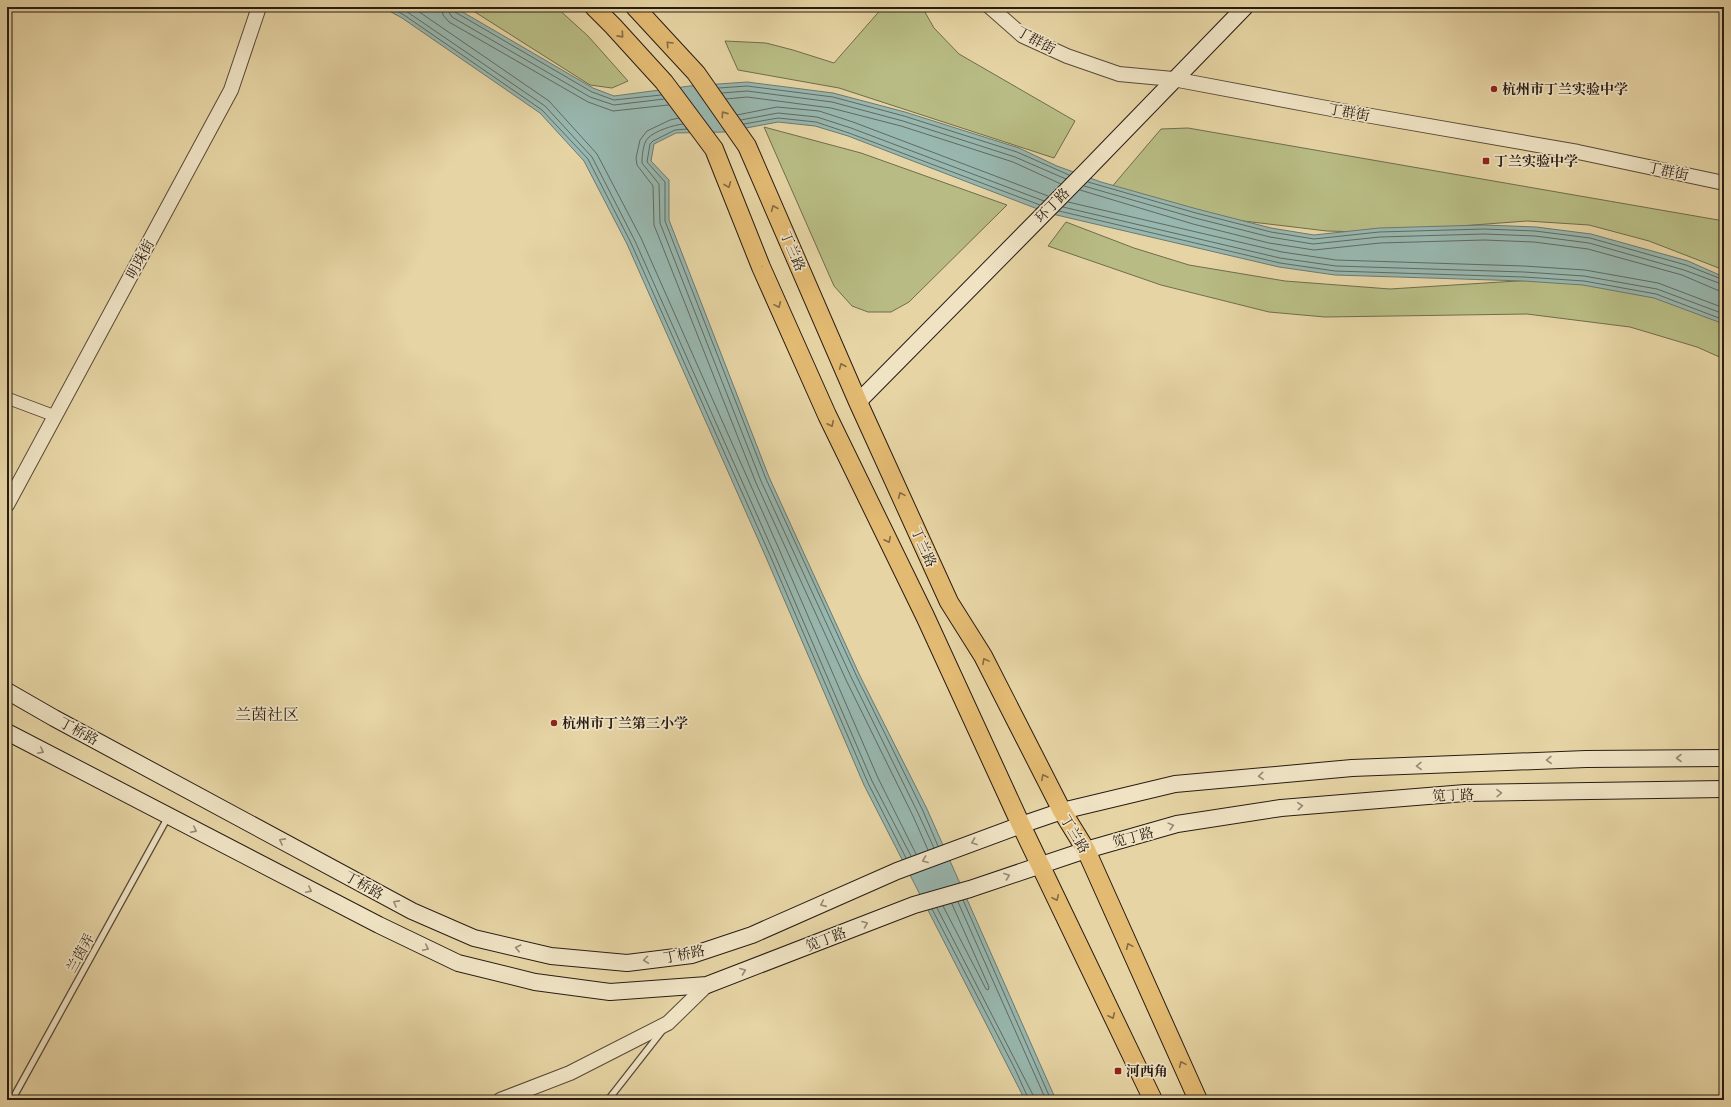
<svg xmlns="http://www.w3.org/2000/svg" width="1731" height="1107" font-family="Cardo,'Noto Serif SC',serif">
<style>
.green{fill:#b8bc84;stroke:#706c4c}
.water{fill:#98b7af;stroke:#6c7971}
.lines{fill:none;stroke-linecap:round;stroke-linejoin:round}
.shore{stroke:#606a61;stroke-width:1}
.service-casing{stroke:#584a37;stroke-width:8}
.minor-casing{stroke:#584a37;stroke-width:13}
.tertiary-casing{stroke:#584a37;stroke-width:16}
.secondary-casing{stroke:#291c13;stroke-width:18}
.primary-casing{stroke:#291c13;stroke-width:20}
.service{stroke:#efe3c4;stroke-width:5.5}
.minor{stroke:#efe3c4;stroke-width:11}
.tertiary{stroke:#efe3c4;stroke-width:14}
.secondary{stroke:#efe3c4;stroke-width:16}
.primary{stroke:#e3ba72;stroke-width:18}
.oneway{stroke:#866b42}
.oneway2{stroke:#968974}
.poi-dot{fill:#8f2418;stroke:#efe3c4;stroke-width:1.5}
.labels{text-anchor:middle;stroke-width:3.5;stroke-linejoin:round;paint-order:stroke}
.street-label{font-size:14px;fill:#291c13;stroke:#efe3c4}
.poi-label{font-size:14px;font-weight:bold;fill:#291c13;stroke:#efe3c4;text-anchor:start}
.quarter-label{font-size:16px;fill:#291c13;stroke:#efe3c4}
</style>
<rect width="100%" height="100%" fill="#e6d4a4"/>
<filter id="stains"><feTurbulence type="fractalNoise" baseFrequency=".005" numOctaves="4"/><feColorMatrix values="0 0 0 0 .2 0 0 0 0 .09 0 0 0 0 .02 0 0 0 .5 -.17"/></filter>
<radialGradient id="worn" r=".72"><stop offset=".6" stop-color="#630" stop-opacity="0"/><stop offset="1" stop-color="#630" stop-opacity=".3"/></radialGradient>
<path class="green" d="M467 7H556L588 36 628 81 612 88 590 85Z
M883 7H922L934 28 959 54 1075 121 1054 158 839 88 738 70 725 41 766 43 793 50 834 63Z
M764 127 861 153 1007 205 909 302 891 312H868L852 306 834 286Z
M1188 128 1724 221V270L1649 241 1589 225 1527 221 1460 226 1396 233 1327 231 1235 220 1110 189 1161 129Z
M1066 222 1134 248 1189 265 1285 281 1390 289 1533 280 1622 287 1702 313 1724 323V359L1697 347 1630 327 1527 314 1325 317 1269 312 1161 285 1048 246Z"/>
<path class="water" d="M382 7H454L593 88 614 96 690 86 747 82 833 93 905 112 1019 148 1057 166 1101 182 1197 209 1271 228 1314 235 1379 228 1484 225 1536 227 1591 234 1688 261 1724 277V324L1654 298 1583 285 1524 281 1335 275 1279 267 1048 213 848 136 815 126 778 122 725 132 676 133 654 144 651 161 669 180V220L769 477 860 676 927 809 1056 1100H1025L864 785 765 555 627 244 584 161 540 113 402 18Z"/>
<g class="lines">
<path class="shore" d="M390 7 404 15 542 110 588 159 631 243 769 553 868 783 906 858
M400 7 545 106 592 157 635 241 773 551 872 781 911 856
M412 7 549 101 597 154 641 238 779 549 878 778 916 854
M442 7 443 15 449 22 588 102 613 111 668 105
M448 7 449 12 452 17 590 97 614 105 664 99
M453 7 455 12 592 92 614 100 661 95
M719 88 747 86 833 97 904 116 1017 152 1069 175
M722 93 747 91 832 102 903 121 1015 157 1066 179
M726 99 747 97 831 108 901 126 1013 162 1061 184
M737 115 777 107 819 111 853 122 1048 196
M679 118 670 120 647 131 640 140 636 158 637 165 653 186 654 225 756 483 847 682 913 816 928 850
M741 120 778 113 817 117 851 128 1044 201
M683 124C673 125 655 131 648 138 643 143 642 156 642 163L659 184 660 223 761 481 852 679 918 813 934 848
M744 124 778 118 816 122 849 133 1040 205
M687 129 675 130 653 141 650 144 647 162 665 182V221L766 479 857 677 923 811 938 846
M1088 182 1196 213 1271 232 1314 239 1379 232 1484 229 1535 231 1590 238 1686 265 1724 280
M1084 186 1195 218 1270 237 1313 244 1380 237 1484 234 1535 236 1589 243 1684 270 1724 285
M1080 190 1193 224 1269 243 1314 250 1380 243 1484 240 1534 242 1588 249 1682 275 1717 290 1724 291
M1068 202 1282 252 1336 260 1524 266 1585 270 1658 283 1724 308
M1063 207 1280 258 1336 266 1524 272 1584 276 1657 289 1724 314
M1059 211 1280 263 1335 271 1524 277 1584 281 1656 294 1724 320
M963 900 1051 1100
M958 902 1046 1100
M943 906 986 989 988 990 989 987 952 904
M937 908 1033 1095 1034 1100
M932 909 1015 1069 1029 1100"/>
<g class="service-casing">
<path id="service" d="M12 1100 168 817
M608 1100 662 1031"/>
</g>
<g class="minor-casing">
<path id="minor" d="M7 398 55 416"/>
</g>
<g class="tertiary-casing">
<path id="tertiary" d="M990 7 1023 36 1067 56 1119 74 1173 79 1337 110 1578 152 1724 183
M7 505 231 90 259 7
M500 1100 570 1073 668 1023 707 985"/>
</g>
<g class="secondary-casing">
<path id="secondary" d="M858 402 1085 172 1245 7
M7 691 54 718 412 911 474 938 551 956 627 963 692 955 752 935 897 871 1021 825 1062 811 1175 784 1352 768 1586 759 1724 758
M7 732 379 925 458 963 535 982 610 992 707 985 914 905 970 889 1086 850 1177 824 1281 808 1465 793 1724 789"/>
</g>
<g class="primary-casing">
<path id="primary" d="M594 7 613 26 664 82 714 149 761 267 827 415 925 616 1021 825 1153 1100
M635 7 696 73 747 146 858 402 949 602 983 656 1062 811 1086 850 1198 1100"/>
</g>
<use href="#service" class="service"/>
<use href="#minor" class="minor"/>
<use href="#tertiary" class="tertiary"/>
<use href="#secondary" class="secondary"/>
<use href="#primary" class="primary"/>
</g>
<defs><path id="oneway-chevron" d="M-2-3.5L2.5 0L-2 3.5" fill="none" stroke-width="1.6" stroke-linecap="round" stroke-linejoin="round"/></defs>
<g class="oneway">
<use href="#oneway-chevron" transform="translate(621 35) rotate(48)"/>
<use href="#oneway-chevron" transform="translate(669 44) rotate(-133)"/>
<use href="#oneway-chevron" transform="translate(724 114) rotate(-125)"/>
<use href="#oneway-chevron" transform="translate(728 185) rotate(68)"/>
<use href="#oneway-chevron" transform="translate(774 208) rotate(-113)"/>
<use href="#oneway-chevron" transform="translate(778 305) rotate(66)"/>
<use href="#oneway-chevron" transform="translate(842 366) rotate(-113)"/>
<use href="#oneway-chevron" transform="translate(831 424) rotate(64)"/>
<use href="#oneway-chevron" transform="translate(901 495) rotate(-114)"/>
<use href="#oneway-chevron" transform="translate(888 540) rotate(64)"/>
<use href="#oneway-chevron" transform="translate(985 661) rotate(-118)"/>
<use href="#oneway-chevron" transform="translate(1044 777) rotate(-117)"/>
<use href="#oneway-chevron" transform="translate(1056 898) rotate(65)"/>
<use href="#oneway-chevron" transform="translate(1129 946) rotate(-114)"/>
<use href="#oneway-chevron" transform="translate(1112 1016) rotate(65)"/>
<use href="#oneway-chevron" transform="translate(1182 1064) rotate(-114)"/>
</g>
<g class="oneway2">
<use href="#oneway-chevron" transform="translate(41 751) rotate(27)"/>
<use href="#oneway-chevron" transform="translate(1679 758) rotate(180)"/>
<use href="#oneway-chevron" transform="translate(1549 760) rotate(178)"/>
<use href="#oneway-chevron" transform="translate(1419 766) rotate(178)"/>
<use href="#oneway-chevron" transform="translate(1261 776) rotate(175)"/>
<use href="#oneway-chevron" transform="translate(1499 793) rotate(-1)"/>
<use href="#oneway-chevron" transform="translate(1300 806) rotate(-5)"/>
<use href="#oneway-chevron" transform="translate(1171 826) rotate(-15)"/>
<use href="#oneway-chevron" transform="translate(194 830) rotate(27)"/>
<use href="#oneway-chevron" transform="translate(282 841) rotate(-152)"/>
<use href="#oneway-chevron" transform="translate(974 842) rotate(160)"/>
<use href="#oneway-chevron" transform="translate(925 860) rotate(159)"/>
<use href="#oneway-chevron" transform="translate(1007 876) rotate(-20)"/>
<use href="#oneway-chevron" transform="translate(309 890) rotate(27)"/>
<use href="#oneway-chevron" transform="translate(396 903) rotate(-151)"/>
<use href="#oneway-chevron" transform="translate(823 904) rotate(156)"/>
<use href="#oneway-chevron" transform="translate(865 924) rotate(-21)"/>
<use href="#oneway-chevron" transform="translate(426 948) rotate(25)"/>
<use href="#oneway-chevron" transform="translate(518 948) rotate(-167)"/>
<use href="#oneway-chevron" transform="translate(646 960) rotate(173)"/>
<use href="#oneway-chevron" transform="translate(743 971) rotate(-21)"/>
</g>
<g class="poi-dot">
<circle cx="1494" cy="89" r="4"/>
<rect x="1482" y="157" width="8" height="8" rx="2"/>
<circle cx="554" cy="723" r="4"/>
<rect x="1114" y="1067" width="8" height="8" rx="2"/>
</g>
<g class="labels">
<g class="street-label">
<text transform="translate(1036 40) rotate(29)" y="5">丁群街</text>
<text transform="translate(1349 112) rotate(10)" y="5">丁群街</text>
<text transform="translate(1668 171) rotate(12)" y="5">丁群街</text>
<text transform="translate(1052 205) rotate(-45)" y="5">环丁路</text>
<text transform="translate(793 251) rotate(67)" y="5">丁兰路</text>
<text transform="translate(140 259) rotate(-62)" y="5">明珠街</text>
<text transform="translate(924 547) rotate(66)" y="5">丁兰路</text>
<text transform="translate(79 731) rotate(28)" y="5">丁桥路</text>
<text transform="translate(1453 795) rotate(-3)" y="5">笕丁路</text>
<text transform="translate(1075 834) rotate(59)" y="5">丁兰路</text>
<text transform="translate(1133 837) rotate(-15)" y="5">笕丁路</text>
<text transform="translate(364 885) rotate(29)" y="5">丁桥路</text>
<text transform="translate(826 939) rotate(-21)" y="5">笕丁路</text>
<text transform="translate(80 953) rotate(-61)" y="5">兰茵弄</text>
<text transform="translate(684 954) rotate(-11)" y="5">丁桥路</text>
</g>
<g class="poi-label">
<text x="1502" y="94">杭州市丁兰实验中学</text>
<text x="1494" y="166">丁兰实验中学</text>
<text x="562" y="728">杭州市丁兰第三小学</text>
<text x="1126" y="1076">河西角</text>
</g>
<g class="quarter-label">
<text x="267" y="720">兰茵社区</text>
</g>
</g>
<rect width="1731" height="1107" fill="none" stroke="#e6d4a4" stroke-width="24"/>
<rect x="8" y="8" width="1715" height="1091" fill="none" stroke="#291c13" stroke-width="2"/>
<rect x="12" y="12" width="1707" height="1083" fill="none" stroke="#291c13"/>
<rect width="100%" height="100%" filter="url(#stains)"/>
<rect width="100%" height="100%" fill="url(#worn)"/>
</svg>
